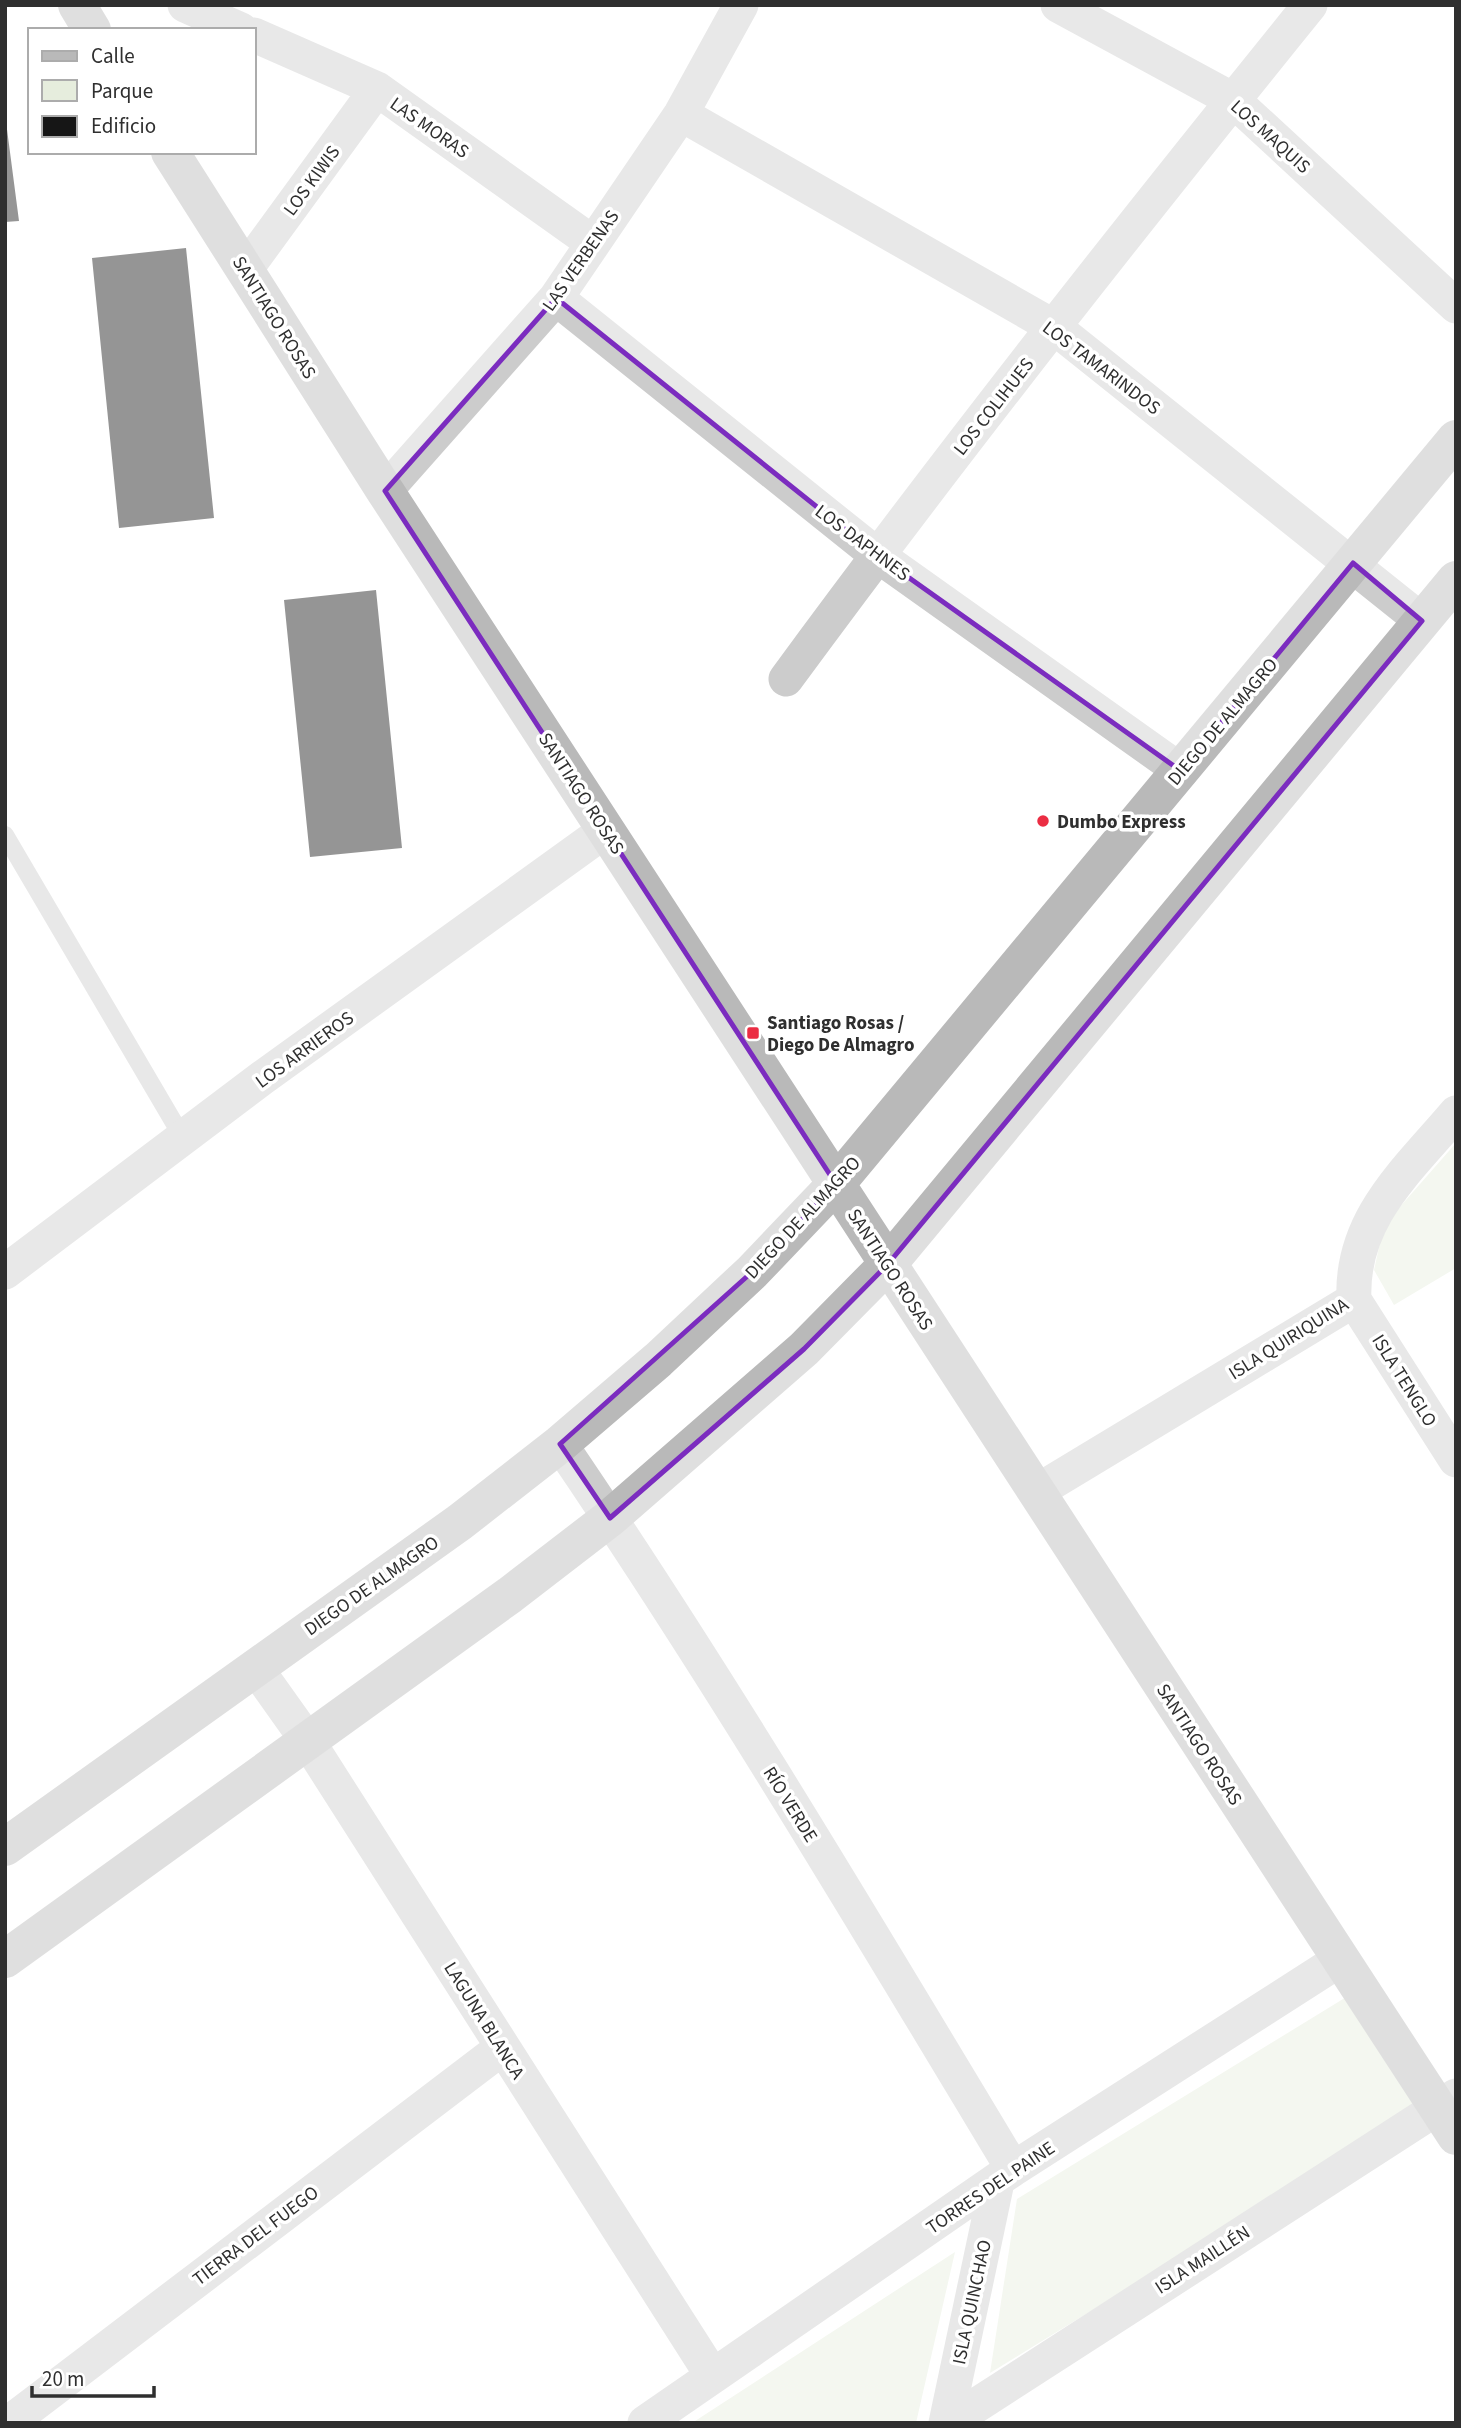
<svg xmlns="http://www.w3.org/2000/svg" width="1461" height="2428" font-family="'Source Sans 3',sans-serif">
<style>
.green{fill:#e6eddd}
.building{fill:#161616}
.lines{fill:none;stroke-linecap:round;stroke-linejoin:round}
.lane{stroke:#ccc;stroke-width:18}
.street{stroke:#ccc;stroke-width:35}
.secondary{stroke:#b9b9b9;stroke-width:38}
.marked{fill:none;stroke:#7b2cbf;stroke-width:5;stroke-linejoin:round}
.poi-dot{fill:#eb2d43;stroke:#fff;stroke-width:2.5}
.labels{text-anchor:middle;stroke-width:7;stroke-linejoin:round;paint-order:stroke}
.street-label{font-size:19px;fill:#2f2f2f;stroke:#fff}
.poi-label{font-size:19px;font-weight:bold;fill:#2f2f2f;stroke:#fff;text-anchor:start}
</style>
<rect width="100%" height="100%" fill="#fff"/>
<path class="green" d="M1456 1143V1268L1394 1305 1374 1270 1384 1225Z
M1361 1988 1431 2102 990 2373 1017 2199Z
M955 2252 916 2423H692Z"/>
<path class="building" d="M5 114 19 221 5 222Z
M186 248 214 518 119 528 92 258Z
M376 590 402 848 310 857 284 600Z"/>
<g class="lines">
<path class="lane" d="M5 835 183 1138"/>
<path class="street" d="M185 5 241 30
M1058 5 1233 100 1456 306
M254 35 377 89 593 243
M681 114 1054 327 1422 621
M245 270 377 89
M556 298 877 555 1181 771
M385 491 556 298 681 114 741 5
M786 679C954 450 1131 226 1310 5
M1456 1113C1407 1171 1350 1219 1354 1300L1456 1460
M5 1272 262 1078 606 830
M560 1444C720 1679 866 1925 1013 2169
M1036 1492 1354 1300
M255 1667 307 1740 712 2375
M9 2423 502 2048
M645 2423 1013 2169 1341 1959
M946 2423 997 2182
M949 2423 1456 2096"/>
<path class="secondary" d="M77 5 92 30
M170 152 385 491 1456 2136
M5 1847 460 1522 560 1444 658 1360 752 1272 836 1184 1456 439
M5 1959 510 1595 610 1518 804 1349 888 1264 1456 580"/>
</g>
<path d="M0 0H1461V2428H0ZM556 298 877 555 1181 771 1353 563 1422 621 888 1264 804 1349 610 1518 560 1444 752 1272 836 1184 385 491Z" fill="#fff" fill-opacity=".55" fill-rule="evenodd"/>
<path class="marked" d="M556 298 877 555 1181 771 1353 563 1422 621 888 1264 804 1349 610 1518 560 1444 752 1272 836 1184 385 491Z"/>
<g class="poi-dot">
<circle cx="1043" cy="821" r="7"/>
<rect x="746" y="1026" width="14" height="14" rx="3.5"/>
</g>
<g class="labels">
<g class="street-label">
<text transform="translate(430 127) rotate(35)" y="7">LAS MORAS</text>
<text transform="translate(1271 136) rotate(42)" y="7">LOS MAQUIS</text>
<text transform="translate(311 180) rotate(-54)" y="7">LOS KIWIS</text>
<text transform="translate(580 260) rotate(-55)" y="7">LAS VERBENAS</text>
<text transform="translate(275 317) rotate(58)" y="7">SANTIAGO ROSAS</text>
<text transform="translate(1102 367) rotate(37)" y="7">LOS TAMARINDOS</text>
<text transform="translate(993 406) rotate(-52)" y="7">LOS COLIHUES</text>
<text transform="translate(863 542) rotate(37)" y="7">LOS DAPHNES</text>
<text transform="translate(1222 721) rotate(-50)" y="7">DIEGO DE ALMAGRO</text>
<text transform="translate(582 793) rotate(57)" y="7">SANTIAGO ROSAS</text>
<text transform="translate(304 1049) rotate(-36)" y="7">LOS ARRIEROS</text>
<text transform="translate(802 1217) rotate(-47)" y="7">DIEGO DE ALMAGRO</text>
<text transform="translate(891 1269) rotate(57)" y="7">SANTIAGO ROSAS</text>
<text transform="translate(1288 1338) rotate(-32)" y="7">ISLA QUIRIQUINA</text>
<text transform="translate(1405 1380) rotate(58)" y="7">ISLA TENGLO</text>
<text transform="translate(371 1585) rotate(-35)" y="7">DIEGO DE ALMAGRO</text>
<text transform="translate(1200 1744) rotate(57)" y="7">SANTIAGO ROSAS</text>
<text transform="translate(791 1804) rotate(58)" y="7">RÍO VERDE</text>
<text transform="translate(485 2020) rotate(58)" y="7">LAGUNA BLANCA</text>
<text transform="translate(990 2187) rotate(-34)" y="7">TORRES DEL PAINE</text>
<text transform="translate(255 2235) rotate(-37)" y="7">TIERRA DEL FUEGO</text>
<text transform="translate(1202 2259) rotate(-33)" y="7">ISLA MAILLÉN</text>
<text transform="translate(971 2302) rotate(-78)" y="7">ISLA QUINCHAO</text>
</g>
<g class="poi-label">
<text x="1057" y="828">Dumbo Express</text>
<text x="767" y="1029">Santiago Rosas /<tspan x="767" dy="22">Diego De Almagro</tspan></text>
</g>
</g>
<rect width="1461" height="2428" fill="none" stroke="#2f2f2f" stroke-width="14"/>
<rect x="28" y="28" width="228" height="126" fill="#ffffff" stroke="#acacac" stroke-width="2"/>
<rect x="42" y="51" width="35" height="10" fill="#b9b9b9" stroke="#acacac" stroke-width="2"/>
<text x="91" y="63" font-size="21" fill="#2f2f2f">Calle</text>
<rect x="42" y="80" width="35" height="21" fill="#e6eddd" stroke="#acacac" stroke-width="2"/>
<text x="91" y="98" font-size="21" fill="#2f2f2f">Parque</text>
<rect x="42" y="116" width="35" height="21" fill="#161616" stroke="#acacac" stroke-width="2"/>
<text x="91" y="133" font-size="21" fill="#2f2f2f">Edificio</text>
<path d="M32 2386v10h122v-10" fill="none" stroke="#2f2f2f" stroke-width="3.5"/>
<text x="42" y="2386" font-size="21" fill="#2f2f2f" stroke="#ffffff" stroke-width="5" paint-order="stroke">20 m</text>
</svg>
